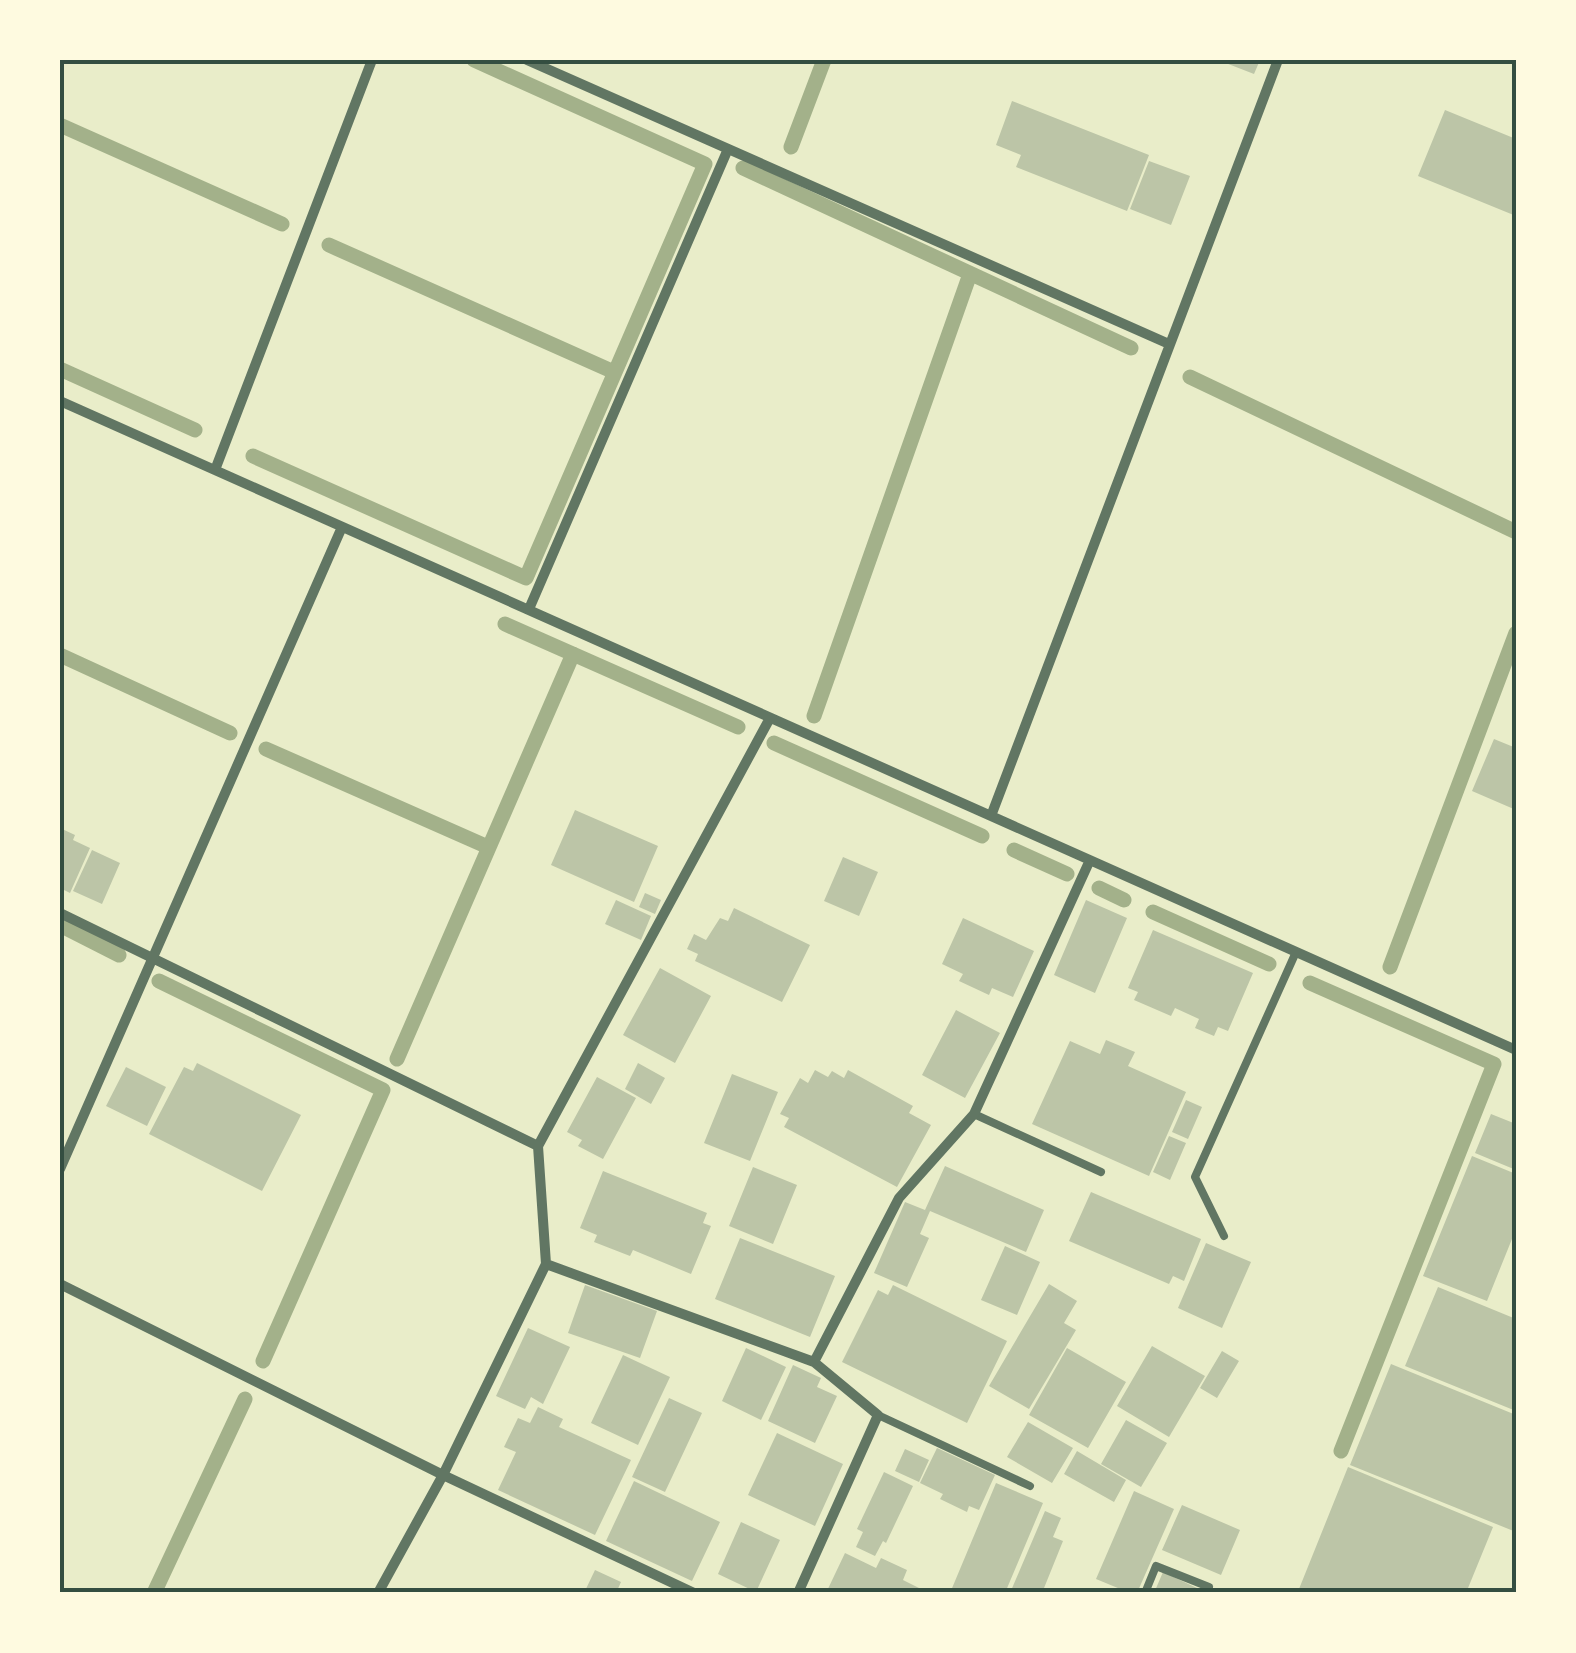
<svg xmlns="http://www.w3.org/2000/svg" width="1576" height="1653" font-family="Signika,sans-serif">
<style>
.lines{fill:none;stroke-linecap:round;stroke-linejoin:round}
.stream{stroke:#a3b18a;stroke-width:15}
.building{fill:#bcc5a7}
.service{stroke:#617663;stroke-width:8}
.minor{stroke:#617663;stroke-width:10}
.neatline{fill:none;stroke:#344e41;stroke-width:4}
</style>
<rect width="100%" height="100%" fill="#e9edc9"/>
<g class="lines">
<path class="stream" d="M60 125 282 224
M791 147 824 60
M743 168 1131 348
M329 245 614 372
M60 369 195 430
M1190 377 1516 532
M253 456 526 578 705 164 474 60
M505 624 738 727
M60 655 230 733
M814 716 970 274
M774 743 982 836
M266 749 488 847
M1014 850 1067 874
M1099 888 1124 900
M1153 912 1269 964
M60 925 119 955
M1390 967 1516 633
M159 981 383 1090 263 1361
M1310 983 1494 1064 1341 1451
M397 1059 573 654
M154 1593 245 1399"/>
</g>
<path class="building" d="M1218 60H1260L1254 74Z
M1012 101 1149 155 1127 211 1016 167 1021 155 996 145Z
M1445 110 1516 139V216L1418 176Z
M1149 161 1190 176 1171 225 1130 209Z
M1494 739 1516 748V810L1472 791Z
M575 810 658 846 634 902 551 865Z
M60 828 75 835 73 840 90 848 70 893 60 888Z
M92 850 120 863 102 904 73 891Z
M843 857 878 872 859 916 824 901Z
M645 893 661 900 655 914 639 907Z
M616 900 651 916 641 940 605 924Z
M1086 900 1127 918 1095 993 1054 975Z
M734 908 810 945 782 1002 695 961 698 954 687 949 694 934 706 940 720 918 728 921Z
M963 918 1034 951 1013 997 992 988 989 995 959 981 963 974 942 964Z
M1153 930 1253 973 1228 1031 1218 1027 1214 1036 1195 1028 1199 1019 1175 1008 1171 1016 1134 1000 1138 992 1128 988Z
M660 968 711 996 675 1063 623 1035Z
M956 1010 1000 1033 965 1098 922 1075Z
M1106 1040 1135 1052 1128 1066 1186 1092 1149 1176 1032 1124 1070 1041 1100 1054Z
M197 1063 301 1115 262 1191 149 1134 184 1067 193 1071Z
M638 1063 665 1078 651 1104 625 1089Z
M126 1067 166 1087 147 1126 106 1106Z
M815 1070 828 1077 832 1071 844 1078 848 1070 913 1106 909 1113 931 1125 897 1187 784 1127 789 1118 780 1114 800 1078 808 1083Z
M732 1074 778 1092 750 1161 704 1143Z
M597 1077 636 1098 603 1159 578 1146 582 1140 567 1132Z
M1186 1100 1202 1107 1188 1139 1172 1132Z
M1491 1114 1516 1124V1170L1475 1153Z
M1169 1136 1186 1143 1170 1180 1153 1172Z
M1472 1156 1516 1174V1229L1487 1301 1423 1276Z
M945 1166 1044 1210 1026 1252 930 1211 920 1234 929 1238 907 1287 874 1273 905 1202 925 1210Z
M753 1167 797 1185 773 1244 729 1226Z
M603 1171 707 1213 703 1223 711 1226 691 1274 633 1250 630 1256 594 1242 597 1235 580 1228Z
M1091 1192 1201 1239 1184 1281 1173 1276 1169 1284 1069 1241Z
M740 1238 835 1276 810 1337 715 1299Z
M1206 1243 1251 1262 1222 1328 1178 1308Z
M1005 1246 1040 1262 1017 1315 981 1300Z
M1049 1284 1077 1301 1064 1323 1076 1330 1029 1409 989 1386Z
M585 1285 657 1311 640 1358 568 1333Z
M893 1285 1007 1341 967 1423 842 1362 878 1290 888 1295Z
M1438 1287 1516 1319V1411L1405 1366Z
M528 1328 570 1347 543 1404 531 1397 525 1409 496 1396Z
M1152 1346 1205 1376 1169 1437 1117 1406Z
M746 1348 786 1367 761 1420 722 1401Z
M1067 1348 1126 1382 1088 1448 1029 1415Z
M1222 1351 1239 1361 1217 1398 1200 1388Z
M623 1355 670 1377 638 1445 591 1423Z
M1391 1364 1516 1415V1532L1350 1465Z
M793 1365 821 1378 817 1387 837 1396 815 1443 768 1421Z
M669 1398 702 1413 665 1492 632 1477Z
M538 1407 563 1419 559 1427 631 1460 595 1535 498 1490 516 1452 504 1447 518 1418 530 1423Z
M1126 1420 1167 1443 1141 1487 1101 1464Z
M1028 1422 1073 1448 1052 1483 1007 1457Z
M777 1433 843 1464 815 1526 748 1495Z
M937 1448 995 1475 979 1510 969 1506 967 1512 940 1499 943 1494 920 1483Z
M905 1449 929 1460 919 1482 895 1471Z
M1077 1451 1126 1480 1114 1502 1064 1474Z
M1348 1467 1493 1527 1466 1593H1308L1299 1589Z
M884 1472 913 1486 886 1543 883 1541 875 1556 856 1547 863 1532 857 1529Z
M634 1481 720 1522 692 1581 606 1541Z
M996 1483 1043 1503 1005 1593H950Z
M1134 1491 1174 1509 1137 1593H1130L1096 1579Z
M1182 1505 1240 1530 1221 1575 1162 1550Z
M1045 1511 1061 1518 1053 1537 1063 1541 1042 1593H1010Z
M741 1522 780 1540 756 1592 718 1574Z
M845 1553 876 1568 881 1558 907 1570 903 1580 929 1593H826Z
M595 1570 621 1582 616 1593H584Z
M1163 1572 1199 1589 1197 1593H1154Z"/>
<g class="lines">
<path class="service" d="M974 1114 1101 1172
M1224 1236 1195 1177 1296 952
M878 1415 1030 1486
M1145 1593 1156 1566 1209 1587"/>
<path class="minor" d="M527 60 1169 344
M60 401 1516 1050
M215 470 372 60
M529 609 728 149
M991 816 1278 60
M60 913 538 1146
M60 1169 342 527
M546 1264 814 1362 878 1415 798 1593
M60 1284 443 1475 694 1593
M814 1362 899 1198 974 1114 1090 860
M378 1593 443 1475 546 1264 538 1146 770 718"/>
</g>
<rect width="1576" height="1653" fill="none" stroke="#fefae0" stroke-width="125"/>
<rect x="62" y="62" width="1452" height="1528" class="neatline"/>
</svg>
